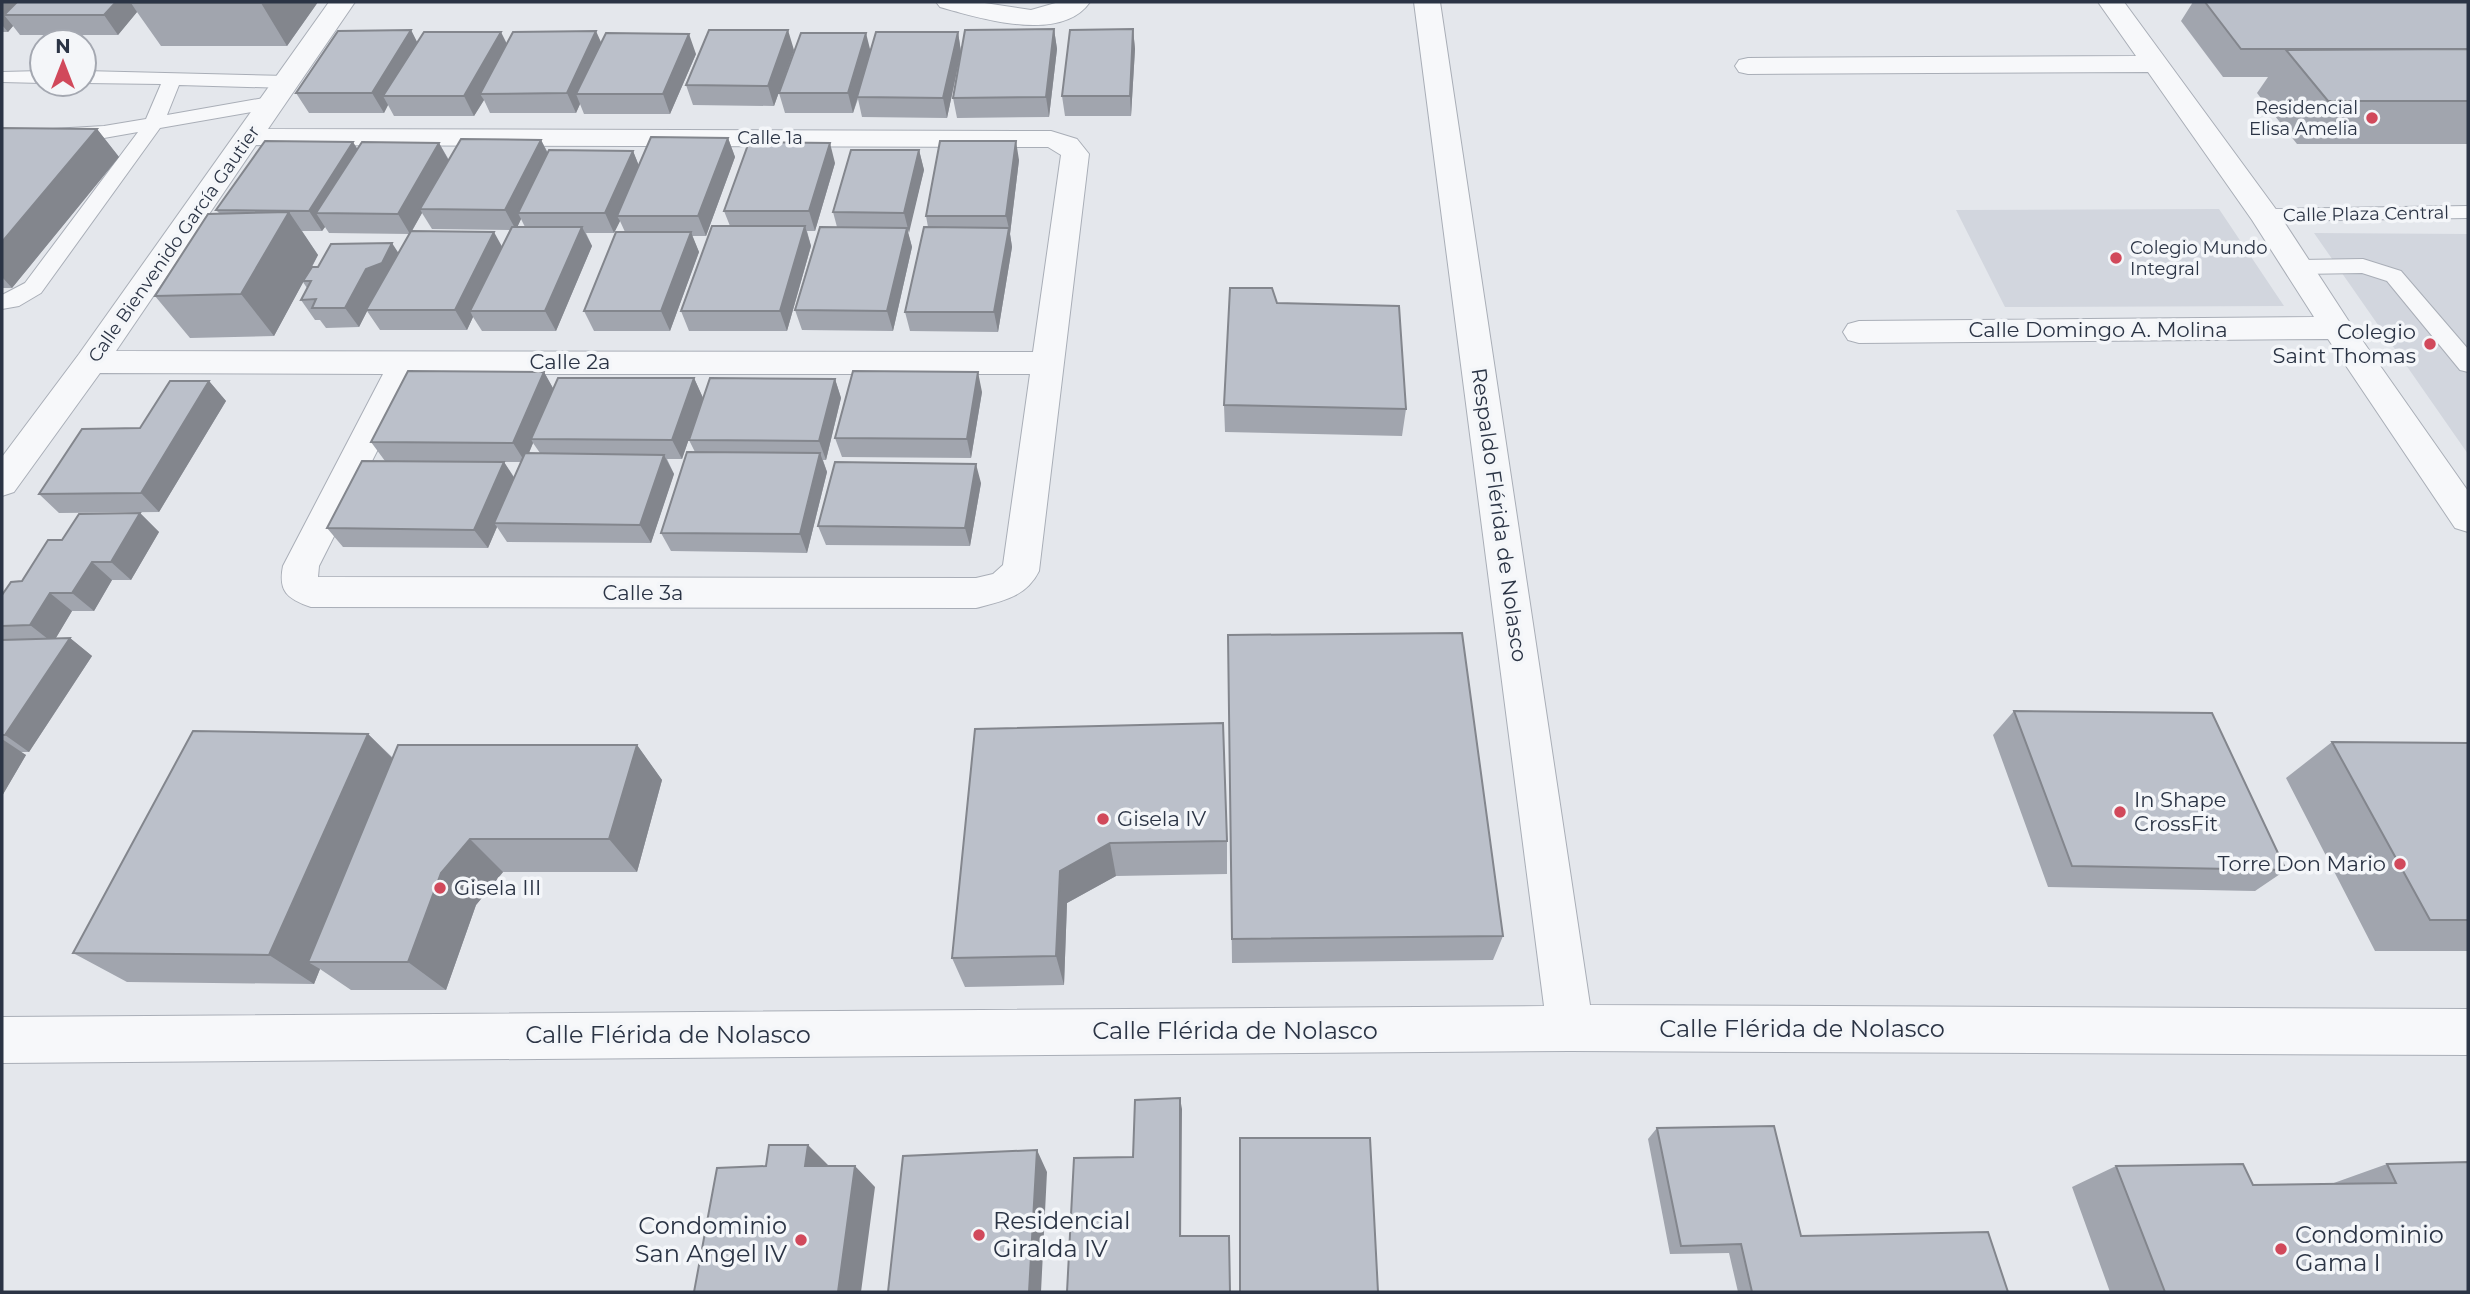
<svg xmlns="http://www.w3.org/2000/svg" width="2470" height="1294" font-family="Montserrat,sans-serif">
<style>
.built{fill:#d2d6de}
.lines{fill:none;stroke-linecap:round;stroke-linejoin:round}
.lane-casing{stroke:#a9aeb7;stroke-width:2}
.street-casing{stroke:#a9aeb7;stroke-width:2}
.lane{fill:#f7f8fa;fill-rule:evenodd}
.street{fill:#f7f8fa;fill-rule:evenodd}
.wall{fill:#a1a5ae;fill-rule:evenodd}
.shaded-wall{fill:#83868d}
.building{fill:#bbc0ca;stroke:#83868d;stroke-width:2}
.poi-dot{fill:#d1495b;stroke:#f4f6f9;stroke-width:2.5}
.labels{text-anchor:middle;stroke-width:7;stroke-linejoin:round;paint-order:stroke}
.far-poi-label{font-size:18px;fill:#2b3445;stroke:#f4f6f9;text-anchor:end}
.far-street-label{font-size:18px;fill:#2b3445;stroke:#f4f6f9}
.street-label{font-size:21px;fill:#2b3445;stroke:#f4f6f9}
.poi-label{font-size:21px;fill:#2b3445;stroke:#f4f6f9;text-anchor:start}
.near-street-label{font-size:24px;fill:#2b3445;stroke:#f4f6f9}
.near-poi-label{font-size:24px;fill:#2b3445;stroke:#f4f6f9;text-anchor:start}
</style>
<rect width="100%" height="100%" fill="#e4e7ec"/>
<path class="built" d="M2219 209 2284 306 2005 307 1956 210Z
M2314 233 2468 234V454Z"/>
<g class="lines">
<g class="lane-casing">
<path id="lane" d="M42 71V83L2 82V72Z
M84 71 287 76 296 82 287 88 179 85 167 115 275 96 284 102 275 108 160 128 41 293 19 306 2 309V295L25 283 138 132 104 138 2 144V132L104 126 146 119 161 84 84 83Z
M2468 206V218L2264 221 2254 215 2264 209Z
M2363 259 2401 271 2468 349V372L2460 370 2387 281 2362 273 2300 274 2289 267 2300 260Z"/>
</g>
<g class="street-casing">
<path id="street" d="M329 2H355L268 129 1051 131 1077 139 1089 154 1039 571C1026 597 1003 601 976 608L311 607C287 599 278 591 283 566L383 374 100 373 14 492 2 496V457L79 354ZM256 145 1048 147 1061 155 1033 352 116 351ZM416 374H1030L1003 565 993 574 976 578 318 577 319 566Z
M936 2H978L1031 10 1059 2H1090C1061 44 979 18 940 7Z
M1414 2H1440L1590 1005 2468 1009V1055L1570 1051 2 1063V1017L1544 1006Z
M2098 2H2124L2275 208 2348 320 2468 491V532L2455 528 2328 339 1859 343 1848 340 1843 332 1848 324 1859 321 2314 317 2252 220 2148 72 1748 74 1739 72 1735 66 1739 60 1748 58 2136 56Z"/>
</g>
<use href="#lane" class="lane"/>
<use href="#street" class="street"/>
</g>
<path class="wall" d="M2 2H318L287 46H161L137 12 118 35H20L13 26 8 32H2Z
M2193 2H2468V144H2297L2257 93 2268 77H2223L2181 21Z
M1054 29 1057 49 1049 117 957 118 953 98Z
M1133 29 1135 49 1131 116H1065L1062 96Z
M411 30 417 42 507 44 601 42 696 54 670 114H584L580 104 576 113H490L484 100 474 116H394L388 105 384 113H309L296 93Z
M958 32 961 52 947 118 862 117 858 99 853 113H785L779 93 871 50Z
M794 50 774 106 693 105 686 85Z
M2 128 97 129 119 157 12 288H2Z
M728 138 735 157 706 236H692L699 252 670 331H594L584 311 625 232 620 221 614 233H586L592 246 556 331H482L473 317 467 330H380L367 311 359 327 326 328 320 320H315L301 300 307 288 303 282 274 336 190 338 155 296 219 213 216 210 358 149 439 143 449 160 541 140 548 153 633 151 639 166ZM422 213 432 229 510 230 502 246 412 231ZM521 219 525 227H517ZM325 227 329 233 410 234 399 253 318 267H312L318 255 302 231H322Z
M919 150 924 170 908 233 912 247 893 331 802 330 795 310 837 227 833 212Z
M1019 160 1010 234 1012 247 998 332 910 331 905 312 928 227 926 216Z
M835 163 815 231H807L811 246 787 331H689L681 311 730 226 724 211Z
M1277 303 1406 409 1402 436 1225 432 1224 405Z
M544 372 553 388 694 378 703 398 682 459H667L674 474 651 543 507 542 497 527 488 548 343 547 327 528 385 461 371 442ZM533 443 540 453H529ZM504 462H521L514 477Z
M835 379 841 398 826 460H823L827 472 807 553 671 551 661 533 695 452 689 440Z
M209 381 226 401 159 512 59 513 39 494 140 428Z
M982 392 971 458 842 457 835 438Z
M981 483 970 546 826 545 818 526Z
M140 513 159 532 131 580H112L94 611H72L55 639 70 638 92 656 29 752H20L26 755 2 796V595L22 581 62 540Z
M1228 635 1503 936 1493 960 1232 963Z
M2014 711 2286 870 2255 891 2048 887 1993 735Z
M975 729 1227 841V874L1116 876 1067 903 1064 985 965 987 952 958Z
M368 734 393 758 637 745 662 780 637 872H503L476 905 446 990H351L320 969 314 984 127 982 73 953Z
M2332 742 2468 743V951H2375L2286 778Z
M1657 1128 1801 1236 2008 1292H1738L1729 1253 1670 1254 1648 1139Z
M2387 1164 2468 1292H2110L2072 1187 2116 1166 2253 1185 2331 1184Z"/>
<path class="shaded-wall" d="M2 2H36L4 15 13 26 8 32 2 25Z
M116 2H146L131 3 137 12 118 35 104 15Z
M262 2H318L287 46 261 3Z
M1054 29 1057 49 1049 117 1046 97Z
M1133 29 1135 49 1131 116 1130 96Z
M411 30 421 50 383 96 388 105 384 113 372 93Z
M788 30 794 50 774 106 768 86Z
M596 31 605 51 576 94 580 104 576 113 567 93Z
M501 32 511 52 480 94 484 100 474 116 464 96Z
M958 32 961 52 947 118 943 98Z
M866 33 871 53 853 113 848 93Z
M689 34 696 54 670 114 663 94Z
M97 129 119 157 12 288 2 277V242Z
M728 138 735 157 706 236 698 216Z
M541 140 551 160 518 213 521 219 516 230 505 210Z
M1016 141 1019 160 1010 234 1012 247 998 332 994 312 1009 229 1006 216Z
M353 142 366 162 316 213 325 227 322 231 309 211Z
M439 143 450 163 420 209 422 213 410 234 398 214Z
M830 143 835 163 815 231 809 211Z
M919 150 924 170 909 233 904 213Z
M633 151 641 171 617 216 620 221 614 233 605 213Z
M289 212 318 255 274 336 241 294Z
M805 226 811 246 787 331 780 311Z
M582 227 592 246 556 331 545 311Z
M907 228 912 247 893 331 887 311Z
M494 232 505 252 470 311 473 317 467 330 455 310Z
M691 232 699 252 670 331 661 311Z
M392 243 405 263 379 288 359 327 345 308 366 269Z
M544 372 555 392 531 439 533 443 525 462 513 443Z
M978 372 982 392 971 458 967 439Z
M694 378 703 398 682 459 672 440Z
M835 379 841 398 826 460 819 441Z
M209 381 226 401 159 512 141 493Z
M820 453 827 472 807 553 800 534Z
M664 455 674 474 651 543 640 525Z
M504 462 516 481 494 523 497 527 488 548 474 530Z
M976 464 981 483 970 546 965 528Z
M140 513 159 532 131 580 111 562Z
M92 562 112 580 94 611 72 593Z
M50 593 72 611 53 643 30 625Z
M70 638 92 656 29 752 5 735Z
M368 734 404 770 308 962 320 969 314 984 269 955Z
M2 739 26 755 2 796Z
M637 745 662 780 637 872 609 839Z
M470 839 503 872 476 905 446 990 408 962 441 873Z
M1110 843 1116 876 1067 903 1064 985 1056 956 1060 871Z
M1180 1098 1182 1109 1181 1244 1180 1236Z
M808 1145 830 1167 805 1166Z
M1037 1150 1047 1172 1041 1292H1029Z
M855 1166 875 1187 861 1292H838Z"/>
<path class="building" d="M17 2H116L104 15H4Z
M132 2H262L261 3H131Z
M2205 2H2468V49H2241Z
M1054 29 1046 97 953 98 965 30Z
M1133 29 1130 96H1062L1070 30Z
M411 30 372 93H296L338 31Z
M709 30H788L768 86 686 85Z
M596 31 567 93 480 94 513 32Z
M424 32H501L464 96H383Z
M876 32H958L943 98 857 97Z
M606 33 689 34 663 94H576Z
M801 33H866L848 93H779Z
M2468 49V101H2328L2286 50Z
M2 128 97 129 2 242Z
M651 137 728 138 698 216H617Z
M461 139 541 140 505 210 420 209Z
M265 141 353 142 309 211 216 210Z
M940 141H1016L1006 216H926Z
M362 142 439 143 398 214 316 213Z
M749 142 830 143 809 211H724Z
M549 150 633 151 605 213H518Z
M851 150H919L904 213 833 212Z
M289 212 241 294 155 296 208 214Z
M712 226H805L780 311H681Z
M512 227H582L545 311H470Z
M820 227 907 228 887 311 795 310Z
M924 227 1009 228 994 312H905Z
M411 231 494 232 455 310H366Z
M616 232H691L661 311H584Z
M392 243 382 263 366 269 345 308H312L316 299 301 300 311 281H303L312 267H318L331 244Z
M1230 288H1272L1277 303 1399 306 1406 409 1224 405Z
M408 371 544 372 513 443 371 442Z
M853 371 978 372 967 439 835 438Z
M558 378H694L672 440 531 439Z
M710 378 835 379 819 441 689 440Z
M170 381H209L141 493 39 494 82 429 140 428Z
M687 452 820 453 800 534 661 533Z
M525 453 664 455 640 525 494 523Z
M362 461 504 462 474 530 327 528Z
M835 462 976 464 965 528 818 526Z
M140 513 111 562H92L72 593H50L30 625 2 626V595L11 582 22 581 48 540H62L79 514Z
M1462 633 1503 936 1232 939 1228 635Z
M70 638 5 735H2V640Z
M2014 711 2212 713 2286 870 2072 866Z
M1223 723 1227 841 1110 843 1060 871 1056 956 952 958 975 729Z
M193 731 368 734 269 955 73 953Z
M2332 742 2468 743V920H2430Z
M398 745H637L609 839H470L441 873 408 962H308Z
M1180 1098V1236H1229L1230 1292H1067L1074 1158 1133 1157 1135 1100Z
M1774 1126 1801 1236 1988 1232 2008 1292H1752L1741 1244 1681 1246 1657 1128Z
M1240 1138H1370L1378 1292H1240Z
M769 1145H808L805 1166H855L838 1292H694L717 1168 766 1166Z
M1037 1150 1029 1292H888L903 1156Z
M2468 1162V1292H2165L2116 1166 2243 1164 2253 1185 2396 1183 2387 1164Z"/>
<g class="poi-dot">
<circle cx="2372" cy="118" r="7"/>
<circle cx="2116" cy="258" r="7"/>
<circle cx="2430" cy="344" r="7"/>
<circle cx="2120" cy="812" r="7"/>
<circle cx="1103" cy="819" r="7"/>
<circle cx="2400" cy="864" r="7"/>
<circle cx="440" cy="888" r="7"/>
<circle cx="979" cy="1235" r="7"/>
<circle cx="801" cy="1240" r="7"/>
<circle cx="2281" cy="1249" r="7"/>
</g>
<g class="labels">
<g class="far-poi-label">
<text x="2358" y="114">Residencial<tspan x="2358" dy="21">Elisa Amelia</tspan></text>
<text x="2130" y="254" text-anchor="start">Colegio Mundo<tspan x="2130" dy="21">Integral</tspan></text>
</g>
<g class="far-street-label">
<text x="770" y="144">Calle 1a</text>
<text transform="translate(2366 214) rotate(-1)" y="6">Calle Plaza Central</text>
<text transform="translate(174 244) rotate(-55)" y="6">Calle Bienvenido García Gautier</text>
</g>
<g class="street-label">
<text x="2098" y="337">Calle Domingo A. Molina</text>
<text x="570" y="369">Calle 2a</text>
<text transform="translate(1499 515) rotate(82)" y="7">Respaldo Flérida de Nolasco</text>
<text x="643" y="600">Calle 3a</text>
</g>
<g class="poi-label">
<text x="2416" y="339" text-anchor="end">Colegio<tspan x="2416" dy="24">Saint Thomas</tspan></text>
<text x="2134" y="807">In Shape<tspan x="2134" dy="24">CrossFit</tspan></text>
<text x="1117" y="826">Gisela IV</text>
<text x="2386" y="871" text-anchor="end">Torre Don Mario</text>
<text x="454" y="895">Gisela III</text>
</g>
<g class="near-street-label">
<text x="1802" y="1037">Calle Flérida de Nolasco</text>
<text x="1235" y="1039">Calle Flérida de Nolasco</text>
<text x="668" y="1043">Calle Flérida de Nolasco</text>
</g>
<g class="near-poi-label">
<text x="993" y="1229">Residencial<tspan x="993" dy="28">Giralda IV</tspan></text>
<text x="787" y="1234" text-anchor="end">Condominio<tspan x="787" dy="28">San Angel IV</tspan></text>
<text x="2295" y="1243">Condominio<tspan x="2295" dy="28">Gama I</tspan></text>
</g>
</g>
<rect width="2470" height="1294" fill="none" stroke="#2b3445" stroke-width="7"/>
<g transform="translate(63 63)"><circle r="33" fill="#f4f6f9" stroke="#a4a8b1" stroke-width="2"/>
<path d="M0-5L12 26L0 18L-12 26Z" fill="#d1495b"/>
<text y="-10" font-size="19" font-weight="bold" text-anchor="middle" fill="#2b3445">N</text>
</g>
</svg>
